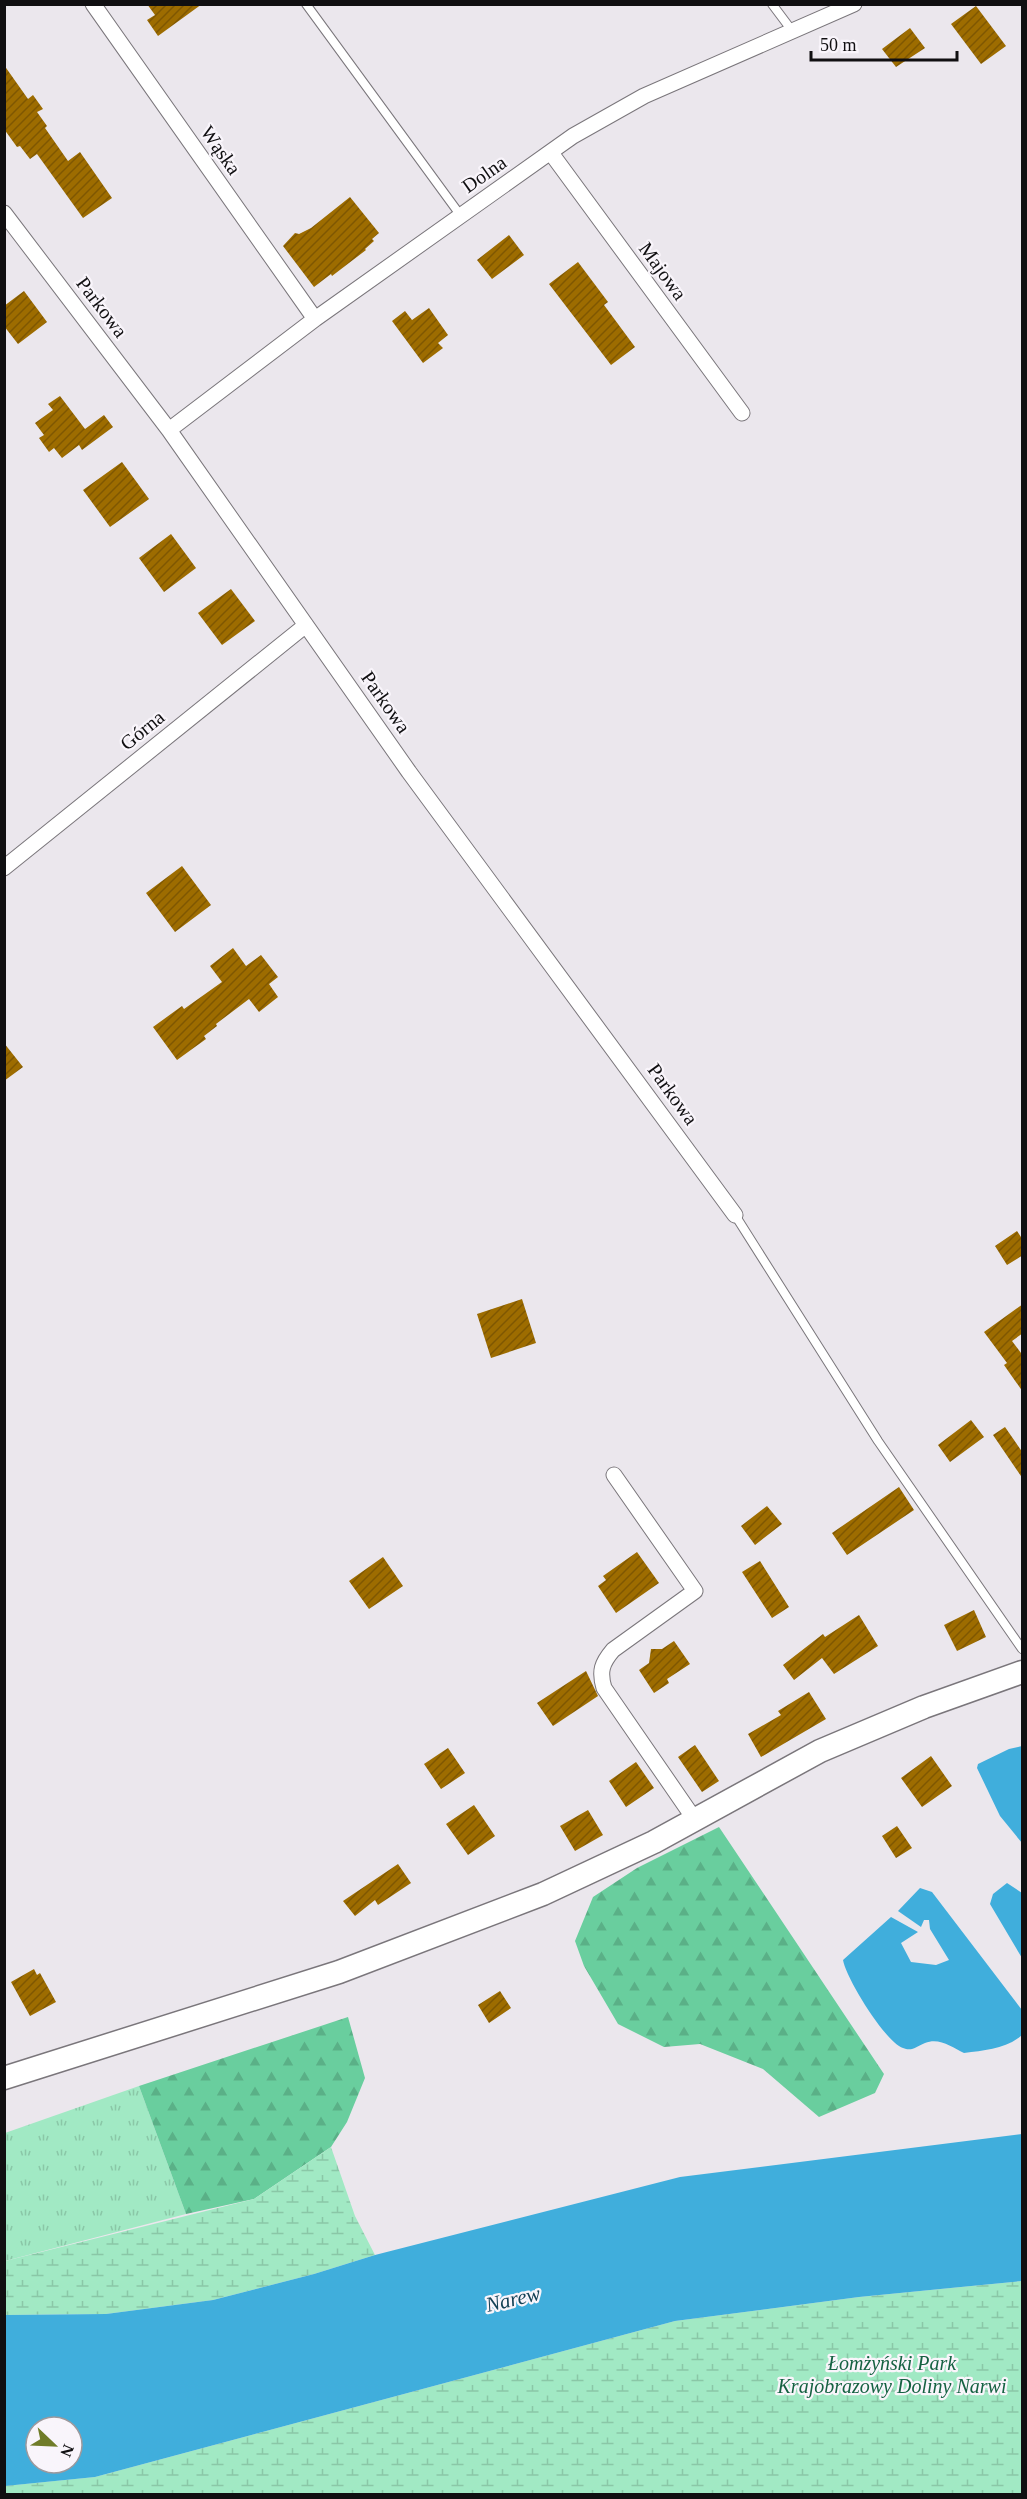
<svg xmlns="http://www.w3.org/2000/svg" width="1027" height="2499" font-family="'Times New Roman',serif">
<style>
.grass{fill:url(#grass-tufts)}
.forest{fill:url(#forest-firs)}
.wetland{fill:url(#wetland-marsh)}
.water{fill:#40aedc;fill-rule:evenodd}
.building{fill:url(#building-hatch)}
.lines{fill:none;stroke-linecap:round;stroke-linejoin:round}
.lane-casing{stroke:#7a767b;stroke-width:10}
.street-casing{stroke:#7a767b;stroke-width:17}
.secondary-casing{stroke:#7a767b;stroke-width:25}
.lane{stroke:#fff;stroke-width:8}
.street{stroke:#fff;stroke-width:15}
.secondary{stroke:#fff;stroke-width:22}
.labels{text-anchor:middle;stroke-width:4.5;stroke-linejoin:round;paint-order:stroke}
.street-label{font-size:20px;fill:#100f11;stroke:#f9f5fb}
.park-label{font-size:20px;font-style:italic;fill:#156242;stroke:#f9f5fb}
.water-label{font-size:21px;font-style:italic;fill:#154357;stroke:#f9f5fb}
</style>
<defs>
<pattern id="grass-tufts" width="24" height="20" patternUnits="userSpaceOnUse" patternTransform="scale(1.5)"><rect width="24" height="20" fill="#a1e9c4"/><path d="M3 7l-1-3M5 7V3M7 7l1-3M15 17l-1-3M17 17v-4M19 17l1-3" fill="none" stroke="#8ac7a7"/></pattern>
<pattern id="forest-firs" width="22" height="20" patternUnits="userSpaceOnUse" patternTransform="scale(1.5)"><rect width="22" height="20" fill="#69ce9e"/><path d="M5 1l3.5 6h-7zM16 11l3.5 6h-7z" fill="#5ab087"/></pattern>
<pattern id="wetland-marsh" width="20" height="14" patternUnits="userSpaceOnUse" patternTransform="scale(1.5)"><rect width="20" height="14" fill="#a1e9c4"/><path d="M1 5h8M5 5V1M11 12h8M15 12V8" fill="none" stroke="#8ac7a7"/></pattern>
<pattern id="building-hatch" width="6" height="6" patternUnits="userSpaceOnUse" patternTransform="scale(1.5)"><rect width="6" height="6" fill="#9d6c00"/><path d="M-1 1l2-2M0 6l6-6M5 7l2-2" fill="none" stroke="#7f5701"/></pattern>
</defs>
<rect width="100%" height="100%" fill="#ebe7ed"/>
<path class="grass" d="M139 2086 186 2214 5 2261V2133Z"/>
<path class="forest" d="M719 1827 884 2074 875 2093 819 2117 763 2069 700 2044 664 2047 618 2024 584 1966 575 1941 593 1897 637 1868Z
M348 2017 365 2078 347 2122 331 2147 254 2199 186 2214 139 2086Z"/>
<path class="wetland" d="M331 2147 355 2216 375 2255 314 2274 213 2300 106 2314 5 2315V2261L254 2199Z
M1022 2281V2494H5L4 2486 95 2477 675 2321 859 2297Z"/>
<path class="water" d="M1022 1746V1843L1000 1816 977 1768 978 1764 1009 1749Z
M1007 1883 1022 1893V1958L990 1904 993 1894Z
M920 1888 932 1892 1022 2010V2035C1006 2049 985 2050 964 2053 952 2047 939 2037 925 2043 917 2046 912 2052 903 2048 885 2042 846 1978 843 1960L891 1917 918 1932 901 1943 911 1962 936 1965 949 1960 930 1929 929 1920H924L921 1927 898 1911Z
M1022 2134V2281L859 2297 675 2321 95 2477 5 2486V2315L106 2314 213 2300 314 2274 375 2255 680 2177ZM36 2427H72V2463H36Z"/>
<path class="building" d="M147 4H202L158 36 147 20 155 15Z
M976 6 1006 46 981 64 951 24Z
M910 28 925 48 896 67 882 49Z
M4 65 28 99 33 95 43 109 37 112 47 126 45 128 68 161 80 152 112 198 83 218 37 154 30 159 20 146 17 147 4 129Z
M350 197 379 233 372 239 374 241 365 249 366 250 332 276 331 274 314 287 283 246 295 233 299 234 311 228Z
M509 235 524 255 492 279 477 260Z
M578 262 608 302 604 305 635 347 611 365 549 284Z
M24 291 47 322 18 344 4 326V306Z
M429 308 448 335 438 343 443 348 423 363 392 321 405 311 412 320Z
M60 396 85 429 104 415 113 427 82 450 79 445 62 458 54 448 49 452 39 438 44 435 35 423 53 410 48 404Z
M122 462 149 499 110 527 83 490Z
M171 534 196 568 164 592 139 558Z
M231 589 255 621 222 645 198 613Z
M182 866 211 905 175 932 146 893Z
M233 948 246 966 261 955 278 977 269 984 278 997 259 1012 249 999 216 1024 217 1026 204 1036 206 1039 177 1060 153 1027 182 1006 184 1009 222 982 210 966Z
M4 1043 23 1067 4 1081Z
M1017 1231 1023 1240V1255L1007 1265 995 1246Z
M522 1299 536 1343 491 1358 477 1314Z
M1023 1304V1333L1012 1341 1021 1353 1023 1351V1392L1004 1365 1007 1363 984 1332Z
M971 1420 984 1437 950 1462 938 1445Z
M1005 1427 1023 1453V1479L993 1435Z
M899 1487 914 1510 847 1555 832 1533Z
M767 1506 782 1524 755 1545 741 1526Z
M637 1552 659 1583 616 1613 598 1586 606 1580 603 1576Z
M383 1557 403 1586 369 1609 349 1581Z
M760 1561 789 1607 772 1618 742 1572Z
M974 1610 986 1637 957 1651 944 1625Z
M859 1615 878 1646 834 1674 822 1658 794 1680 783 1665 823 1634 825 1637Z
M674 1641 690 1664 667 1679 669 1683 654 1693 639 1670 649 1663 651 1649H662Z
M586 1671 598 1696 553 1726 537 1703Z
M809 1692 826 1719 761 1757 748 1734 781 1715 778 1711Z
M695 1745 719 1781 702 1792 678 1757Z
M448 1748 465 1773 441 1789 424 1764Z
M931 1756 952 1786 922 1807 901 1778Z
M636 1762 654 1788 626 1807 609 1781Z
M474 1805 495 1836 468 1855 446 1824Z
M588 1810 603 1835 575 1851 560 1826Z
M897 1826 912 1848 896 1858 882 1836Z
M398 1864 411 1883 378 1905 375 1900 355 1916 343 1901Z
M34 1969 37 1975 40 1973 56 2002 30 2016 11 1982Z
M500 1991 511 2008 489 2023 478 2005Z"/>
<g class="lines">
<g class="lane-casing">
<path id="lane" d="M306 4 461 216
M772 4 793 32
M735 1215 878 1441 1022 1649"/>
</g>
<g class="street-casing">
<path id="street" d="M93 4 315 319
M551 153 742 413
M4 213 169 430 409 772 735 1215
M169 430 315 319 573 136 644 96 854 4
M4 868 306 625
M614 1475 695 1591 613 1650C602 1663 599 1671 604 1688L695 1820"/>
</g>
<g class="secondary-casing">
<path id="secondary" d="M4 2078 339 1972 543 1894 654 1842 820 1751 924 1707 1022 1672"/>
</g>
<use href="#lane" class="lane"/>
<use href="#street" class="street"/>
<use href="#secondary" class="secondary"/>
</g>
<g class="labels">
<g class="street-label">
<text transform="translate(221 150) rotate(55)" y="7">Wąska</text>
<text transform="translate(484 174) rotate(-35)" y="7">Dolna</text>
<text transform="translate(663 271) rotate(54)" y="7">Majowa</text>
<text transform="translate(102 307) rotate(53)" y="7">Parkowa</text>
<text transform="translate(386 702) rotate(55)" y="7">Parkowa</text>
<text transform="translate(142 730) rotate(-39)" y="7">Górna</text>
<text transform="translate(673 1094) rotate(54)" y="7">Parkowa</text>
</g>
<g class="park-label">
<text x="892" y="2370">Łomżyński Park<tspan x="892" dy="23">Krajobrazowy Doliny Narwi</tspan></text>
</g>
<g class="water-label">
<text transform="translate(513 2299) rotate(-13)" y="7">Narew</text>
</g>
</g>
<rect width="1027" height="2499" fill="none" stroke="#100f11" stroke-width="12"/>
<g transform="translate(54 2445) rotate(113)"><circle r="28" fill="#f9f5fb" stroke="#9c999d" stroke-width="1.5"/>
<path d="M0-4.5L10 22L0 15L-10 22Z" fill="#707c29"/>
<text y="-9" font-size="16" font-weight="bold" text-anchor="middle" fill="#100f11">N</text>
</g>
<path d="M811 51v9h146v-9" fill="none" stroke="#100f11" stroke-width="3"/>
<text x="820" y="51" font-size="18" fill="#100f11" stroke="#f9f5fb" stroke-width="4.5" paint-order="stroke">50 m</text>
</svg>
